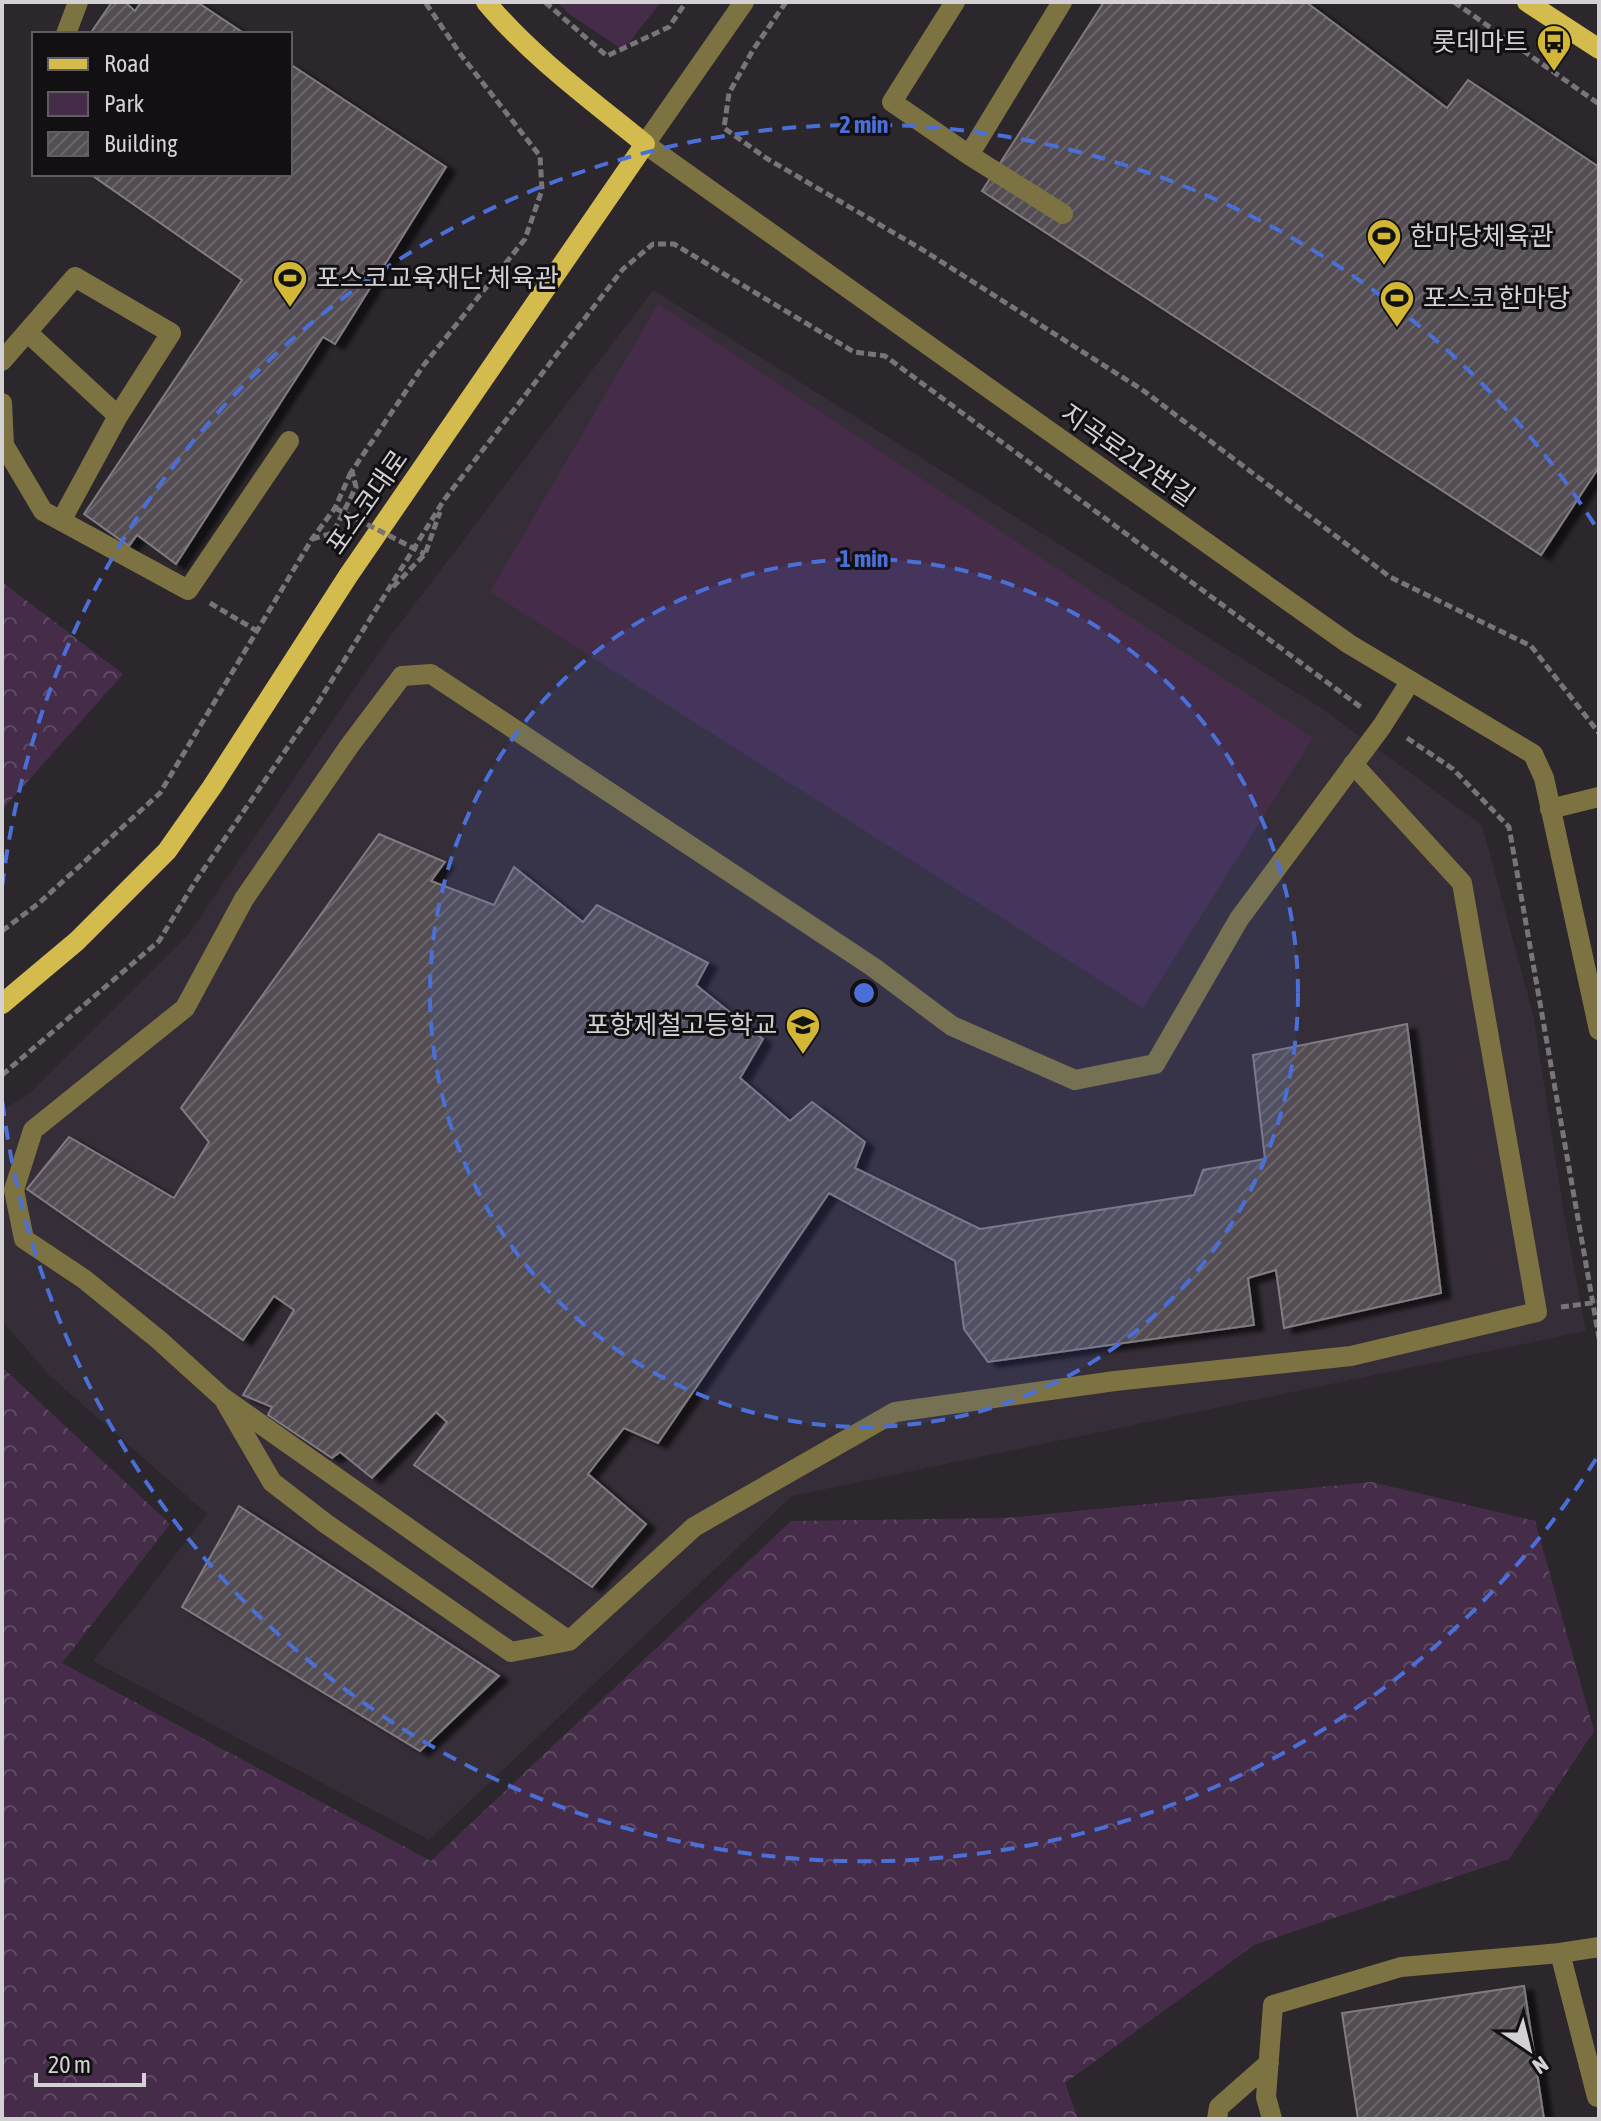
<svg xmlns="http://www.w3.org/2000/svg" width="1601" height="2121" font-family="'Asap Condensed','Noto Sans KR',sans-serif">
<style>
.built{fill:#352d37}
.forest{fill:url(#forest-crowns)}
.park{fill:#452d4a}
.building{fill:url(#building-hatch);stroke:#807b81;stroke-width:2;filter:url(#shadow)}
.lines{fill:none;stroke-linecap:round;stroke-linejoin:round}
.path{stroke:#787579;stroke-width:5;stroke-dasharray:8 4;stroke-linecap:butt}
.minor{stroke:#7d7241;stroke-width:20}
.major{stroke:#d4bb4d;stroke-width:20}
.path-bridge{stroke:#787579;stroke-width:5;stroke-dasharray:8 4;stroke-linecap:butt}
.ring{fill:none;stroke:#4a6fd7;stroke-width:4;stroke-dasharray:14 10}
.labels{text-anchor:middle;stroke-width:6;stroke-linejoin:round;paint-order:stroke}
.poi-label{font-size:26px;fill:#d3d1d4;stroke:#121012;text-anchor:start}
.street-label{font-size:26px;fill:#d3d1d4;stroke:#121012}
.centre{fill:#4a6fd7;stroke:#121012;stroke-width:4}
.ring-label{font-size:24px;text-anchor:middle;font-weight:bold;fill:#4a6fd7;stroke:#121012;stroke-width:6;stroke-linejoin:round;paint-order:stroke}
</style>
<defs>
<pattern id="forest-crowns" width="20" height="18" patternUnits="userSpaceOnUse" patternTransform="scale(2)"><rect width="20" height="18" fill="#452d4a"/><path d="M2 6a3 3 0 1 1 6 0M12 15a3 3 0 1 1 6 0" fill="none" stroke="#5f4a63"/></pattern>
<pattern id="building-hatch" width="6" height="6" patternUnits="userSpaceOnUse" patternTransform="scale(2)"><rect width="6" height="6" fill="#524e53"/><path d="M-1 1l2-2M0 6l6-6M5 7l2-2" fill="none" stroke="#6a666b"/></pattern>
<filter id="shadow"><feDropShadow dx="9" dy="5" stdDeviation="2" flood-color="#0009"/></filter>
</defs>
<rect width="100%" height="100%" fill="#2b272c"/>
<path class="built" d="M653 290 1321 708 1482 825 1534 1018 1565 1220 1586 1331 792 1496 429 1840 93 1661 207 1514 49 1375 2 1321V1110L29 1094 189 934 386 642Z"/>
<path class="forest" d="M2 582 123 674 2 810Z
M2 1367 170 1524 62 1663 431 1861 791 1521 1005 1518 1371 1482 1535 1521 1594 1731 1509 1859 1254 1945 1065 2083 1078 2119H2Z"/>
<path class="park" d="M557 2H661L623 50 569 14Z
M658 304 1313 738 1143 1008 490 592Z"/>
<path class="building" d="M112 2H125L135 11 141 2H197L245 34H90Z
M1104 2H1306L1447 108 1468 80 1599 167V467L1541 555 982 191Z
M290 64 446 167 335 344 323 337 176 564 137 535 129 546 84 514 242 280 90 174H290Z
M379 834 445 862 431 881 494 905 514 867 583 922 597 905 708 963 696 985 763 1039 740 1078 790 1121 812 1102 865 1142 855 1168 980 1229 1194 1195 1203 1170 1265 1159 1253 1055 1407 1024 1441 1293 1284 1328 1276 1270 1248 1278 1254 1325 988 1362 964 1329 955 1261 829 1193 658 1443 624 1428 588 1474 646 1524 592 1587 414 1465 447 1422 436 1412 372 1478 340 1452 332 1458 268 1415 272 1407 243 1395 294 1310 274 1296 243 1340 27 1189 69 1137 174 1198 209 1142 181 1108Z
M239 1506 499 1676 420 1751 182 1607Z
M1524 1986 1544 2119H1358L1342 2013Z"/>
<g class="lines">
<path class="path" d="M545 2 607 56 669 27 686 2
M786 2 753 50 729 93 724 128 766 158 923 250 1144 391 1390 577 1531 646 1599 733
M1454 2 1599 104
M312 539 333 533 356 487 352 471 423 366 525 239 542 190 540 156 461 55 425 2
M393 587 425 554 440 512
M210 603 257 631
M1407 738 1453 769 1509 827 1599 1338
M2 931 39 903 160 793 312 539 335 508 351 472
M2 1075 159 941 195 882 314 709 444 500 623 269 653 244H674L854 352 885 356 1362 708
M1561 1307 1599 1302"/>
<path class="minor" d="M744 2 645 144 1349 644 1533 754 1544 778 1599 1030
M955 2 892 102 969 155 1063 214
M66 34 78 2
M969 155 1062 2
M2 361 75 277 171 333 118 416 27 332
M2 403 4 445 43 511 188 590 289 441
M61 521 118 416
M1550 809 1599 797
M226 1403 272 1482 325 1523 511 1652 569 1641 694 1527 895 1412 1115 1381 1351 1356 1537 1312 1462 883 1353 764
M569 1641 222 1397 159 1340 84 1279 24 1239 14 1190 33 1130 185 1008 244 899 350 745 402 676 431 674 873 967 952 1026 1075 1080 1155 1064 1239 919 1382 726 1410 682
M1597 2097 1560 1953 1599 1947
M1217 2119 1219 2107 1269 2063
M1272 2119 1266 2097 1273 2005 1401 1967 1560 1953"/>
<path class="major" d="M1527 2 1599 49
M2 1004 77 941 167 851 212 787 348 576 645 144C590 99 532 57 486 2"/>
<path class="path-bridge" d="M335 508 425 554"/>
</g>
<circle cx="864" cy="993" r="434" fill="#4a6fd7" fill-opacity=".12"/>
<g class="ring">
<circle cx="864" cy="993" r="434"/>
<path d="M1596 1459A868 868 0 0 1 2 1099M2 887A868 868 0 0 1 1596 527"/>
</g>
<defs>
<g id="bus-pin" transform="scale(1.8)"><path d="M0 17L-7.5 6A9.5 9.5 0 1 1 7.5 6Z" fill="#d2b635" stroke="#121012"/><path d="M-5-6H5V4H4V6H2V4H-2V6H-4V4H-5ZM-3.5-4V0h7V-4ZM-3.5 1.2v1.5H-2V1.2ZM2 1.2v1.5H3.5V1.2Z" fill="#111"/></g>
<g id="stadium-pin" transform="scale(1.8)"><path d="M0 17L-7.5 6A9.5 9.5 0 1 1 7.5 6Z" fill="#d2b635" stroke="#121012"/><path d="M0-5a6.5 5 0 1 0 0 10a6.5 5 0 1 0 0-10ZM-3.5-1.8h7v3.6h-7Z" fill="#111"/></g>
<g id="school-pin" transform="scale(1.8)"><path d="M0 17L-7.5 6A9.5 9.5 0 1 1 7.5 6Z" fill="#d2b635" stroke="#121012"/><path d="M0-5L7-2L0 1L-7-2ZM-4 1L0 2.5L4 1V4Q0 6-4 4Z" fill="#111"/></g>
</defs>
<g fill-rule="evenodd">
<use href="#bus-pin" x="1554" y="42"/>
<use href="#stadium-pin" x="1384" y="236"/>
<use href="#stadium-pin" x="290" y="278"/>
<use href="#stadium-pin" x="1397" y="298"/>
<use href="#school-pin" x="803" y="1025"/>
</g>
<g class="labels">
<g class="poi-label">
<text x="1528" y="51" text-anchor="end">롯데마트</text>
<text x="1410" y="245">한마당체육관</text>
<text x="316" y="287">포스코교육재단 체육관</text>
<text x="1423" y="307">포스코 한마당</text>
<text x="777" y="1034" text-anchor="end">포항제철고등학교</text>
</g>
<g class="street-label">
<text transform="translate(1128 455) rotate(35)" y="9">지곡로212번길</text>
<text transform="translate(367 502) rotate(-55)" y="9">포스코대로</text>
</g>
</g>
<circle cx="864" cy="993" r="12" class="centre"/>
<g class="ring-label">
<text x="864" y="133">2 min</text>
<text x="864" y="567">1 min</text>
</g>
<rect width="1601" height="2121" fill="none" stroke="#d3d1d4" stroke-width="8"/>
<rect x="32" y="32" width="260" height="144" fill="#121012" stroke="#5f5d60" stroke-width="2"/>
<rect x="48" y="58" width="40" height="12" fill="#d4bb4d" stroke="#5f5d60" stroke-width="2"/>
<text x="104" y="72" font-size="24" fill="#d3d1d4">Road</text>
<rect x="48" y="92" width="40" height="24" fill="#452d4a" stroke="#5f5d60" stroke-width="2"/>
<text x="104" y="112" font-size="24" fill="#d3d1d4">Park</text>
<rect x="48" y="132" width="40" height="24" fill="url(#building-hatch)" stroke="#5f5d60" stroke-width="2"/>
<text x="104" y="152" font-size="24" fill="#d3d1d4">Building</text>
<g transform="translate(1529 2049) rotate(145)" stroke="#121012" stroke-width="6" paint-order="stroke">
<path d="M0-6L14 30L0 20L-14 30Z" fill="#d3d1d4"/>
<text y="-12" font-size="22" font-weight="bold" text-anchor="middle" fill="#d3d1d4">N</text>
</g>
<path d="M36 2073v12h108v-12" fill="none" stroke="#d3d1d4" stroke-width="4"/>
<text x="48" y="2073" font-size="24" fill="#d3d1d4" stroke="#121012" stroke-width="6" paint-order="stroke">20 m</text>
</svg>
